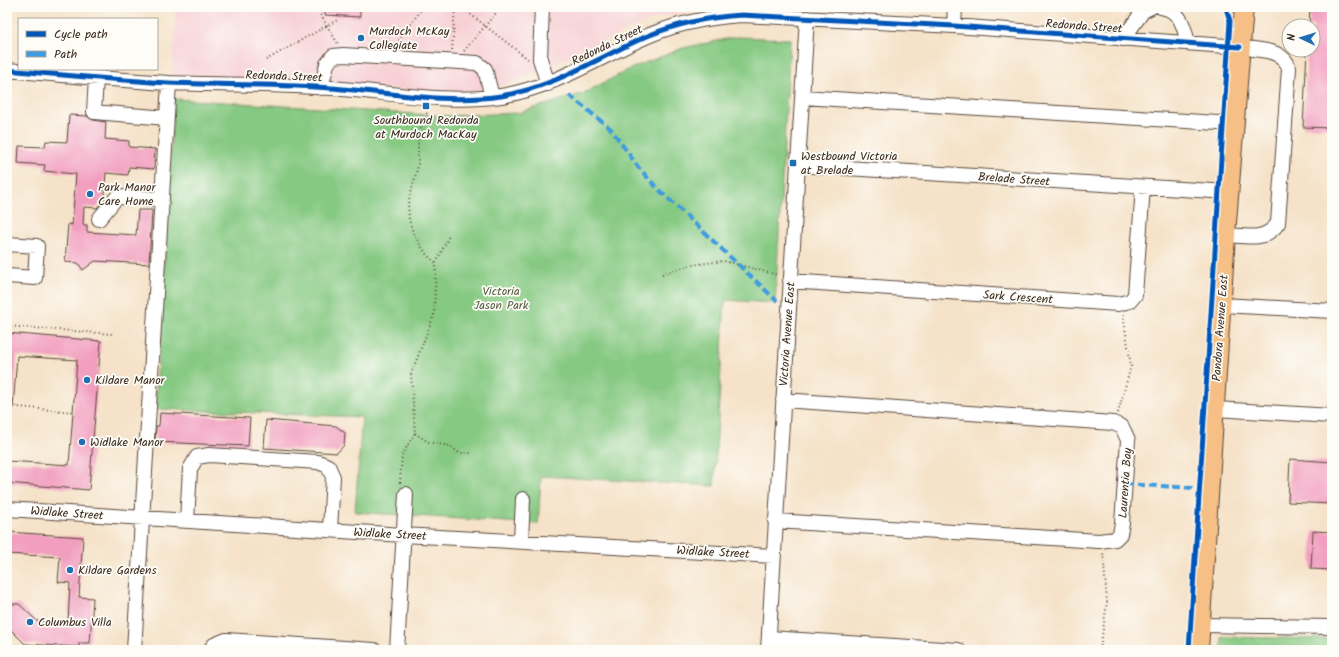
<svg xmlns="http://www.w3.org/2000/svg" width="1339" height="657" font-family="Kalam,sans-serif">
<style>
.built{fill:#f7cfd4}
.green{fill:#86c982;stroke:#607a50}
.building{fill:#f29fbf}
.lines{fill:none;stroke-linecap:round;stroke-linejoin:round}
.minor-casing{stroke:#574638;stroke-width:16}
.major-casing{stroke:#574638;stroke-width:20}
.path{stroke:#574638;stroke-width:2;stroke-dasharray:1 3;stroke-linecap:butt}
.minor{stroke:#fff;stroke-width:14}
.major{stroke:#f5bf86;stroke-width:18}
.quiet{stroke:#3f9ce0;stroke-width:4;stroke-dasharray:8 4;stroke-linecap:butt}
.cycleway-casing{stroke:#fdfcf7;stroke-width:8}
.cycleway{stroke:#0057b8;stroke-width:5}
.poi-dot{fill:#1f6fb2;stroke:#fdfcf7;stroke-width:1.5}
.labels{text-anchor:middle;stroke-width:3.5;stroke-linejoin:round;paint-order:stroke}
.street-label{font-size:12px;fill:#3b2a1e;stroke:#fdfcf7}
.poi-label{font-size:12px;fill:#3b2a1e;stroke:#fdfcf7;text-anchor:start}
.park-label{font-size:12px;fill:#525a3c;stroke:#fdfcf7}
</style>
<rect width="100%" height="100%" fill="#fdfcf7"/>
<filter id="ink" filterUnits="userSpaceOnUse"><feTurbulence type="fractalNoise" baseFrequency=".025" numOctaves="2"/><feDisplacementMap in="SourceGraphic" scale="8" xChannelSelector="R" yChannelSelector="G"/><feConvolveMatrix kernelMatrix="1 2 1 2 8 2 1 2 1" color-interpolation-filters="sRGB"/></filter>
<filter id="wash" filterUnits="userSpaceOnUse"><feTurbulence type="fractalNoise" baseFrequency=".012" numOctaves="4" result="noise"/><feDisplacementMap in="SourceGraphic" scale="16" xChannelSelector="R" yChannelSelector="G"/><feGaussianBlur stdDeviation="0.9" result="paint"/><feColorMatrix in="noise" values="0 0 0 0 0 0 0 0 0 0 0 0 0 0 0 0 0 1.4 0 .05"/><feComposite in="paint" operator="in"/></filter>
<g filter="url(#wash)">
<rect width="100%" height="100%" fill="#f5e2c8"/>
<path class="built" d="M176 7H708L653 19 545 68 504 85 467 93 172 77Z"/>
<path class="green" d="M736 37 790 39 775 303 725 300 714 486 541 476 538 524 355 512 362 417 155 409 174 99 446 116 518 113 584 93 632 68 683 48Z
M1222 637 1332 639V650H1222Z"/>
<g id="blocks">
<path class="building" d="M325 7H360V17L325 15Z
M1310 7H1332V128L1303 127 1307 50H1313V26H1309Z
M69 115 87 116 93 120 106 122 105 139 129 141V147L155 149 154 169 129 167 128 175 106 173 104 199 97 208 84 207 83 225H87V232L136 235 138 210H152L149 264 95 261 83 270 78 263 65 262 68 224 72 225 76 174 44 171 45 165 18 163 19 146 45 147 46 141 67 142Z
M7 333 101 341 89 490 7 483V461L69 465 77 360 17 356 13 408H7Z
M160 413 250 418 248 446 155 442 156 426H159Z
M266 420 336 426 345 433 344 445 337 453 264 448Z
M1290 459 1332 462V504L1288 502Z
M1313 531 1332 532V570L1311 569Z
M7 532 83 537 79 597 93 598 90 643H79V647L25 644 9 628H7V604H19L37 621 68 623 70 583 58 582 60 557 7 554Z"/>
</g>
</g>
<g filter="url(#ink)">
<use href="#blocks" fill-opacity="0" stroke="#574638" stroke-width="1"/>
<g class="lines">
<g class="minor-casing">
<path id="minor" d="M542 7 540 59 548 84
M1161 7C1181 10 1184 27 1188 43
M954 26 955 7
M1123 39 1143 11 1151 7
M7 70C61 75 115 80 169 83 223 85 277 84 331 88 387 92 445 104 501 96 556 87 600 56 650 35 679 23 711 17 742 15L954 26 1240 47C1258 51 1283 48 1289 68L1278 223C1265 242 1247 236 1226 235
M96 78 94 112 167 118
M321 88 327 64 333 56 343 55 477 63 485 69 492 97
M802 97 1234 124
M798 165 1229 192
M99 219 117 197 162 199
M7 244 37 246 35 278 7 276
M790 281 1118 304 1130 301 1135 295 1143 187
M1222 305 1332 311
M1215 409 1332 416
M7 509 403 535 773 556
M187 521 190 469 197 457 209 455 318 462 328 466 333 477 330 530
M775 521 1099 541 1115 539 1120 534 1122 523 1128 440 1122 427 1113 423 783 400
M521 541 523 499
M1201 625 1332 627
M769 638 958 650
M134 650 169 83
M210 650 214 645 226 640 374 650
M397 650 406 494
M768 650 807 18"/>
</g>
<g class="major-casing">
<path id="major" d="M1199 650 1226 235 1244 7"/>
</g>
<path class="path" d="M321 7 320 14 338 44
M461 7 528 59
M394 47 423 7
M452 50 455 7
M464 51 501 7
M266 60 339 19
M427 113 418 135V166L408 203 409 220 414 235 427 255 436 263
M662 274 691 265 724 261 778 275
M7 326 112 334
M7 406 74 412
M1118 413 1131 366 1123 314
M415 433 428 442 450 446 459 453H471
M400 483 402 455 415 433 411 374 434 315 436 263 449 236
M1100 650 1107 602 1103 552"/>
<use href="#minor" class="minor"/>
<use href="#major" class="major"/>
<path class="quiet" d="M1169 9 1174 7
M569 95 611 129 638 167 658 189 777 301
M1125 484 1193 488"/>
<g class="cycleway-casing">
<path id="cycleway" d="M7 70C61 75 115 80 169 83 223 85 277 84 331 88 387 92 445 104 501 96 556 87 600 56 650 35 679 23 711 17 742 15L954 26 1240 47
M1189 650 1230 21 1226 8"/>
</g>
<use href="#cycleway" class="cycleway"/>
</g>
</g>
<g class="poi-dot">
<circle cx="361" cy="38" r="4"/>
<rect x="422" y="102" width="8" height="8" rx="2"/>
<rect x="789" y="159" width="8" height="8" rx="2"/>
<circle cx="90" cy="194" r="4"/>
<circle cx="87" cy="380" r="4"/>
<circle cx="82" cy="442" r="4"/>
<circle cx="70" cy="570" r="4"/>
<circle cx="30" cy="622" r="4"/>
</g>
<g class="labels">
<g class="street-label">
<text transform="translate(1084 26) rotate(4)" y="4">Redonda Street</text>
<text transform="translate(607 45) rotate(-26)" y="4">Redonda Street</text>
<text transform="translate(284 76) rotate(2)" y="4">Redonda Street</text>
<text transform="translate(1014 179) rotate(4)" y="4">Brelade Street</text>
<text transform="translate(1018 297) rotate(4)" y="4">Sark Crescent</text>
<text transform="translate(1220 328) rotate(-86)" y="4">Pandora Avenue East</text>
<text transform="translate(787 334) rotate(-86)" y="4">Victoria Avenue East</text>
<text transform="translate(1125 483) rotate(-86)" y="4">Laurentia Bay</text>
<text transform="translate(67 513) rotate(4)" y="4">Widlake Street</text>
<text transform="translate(390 534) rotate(3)" y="4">Widlake Street</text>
<text transform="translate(713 552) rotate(3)" y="4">Widlake Street</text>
</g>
<g class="poi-label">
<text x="369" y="35">Murdoch McKay<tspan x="369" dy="14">Collegiate</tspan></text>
<text x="426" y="124" text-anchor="middle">Southbound Redonda<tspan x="426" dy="14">at Murdoch MacKay</tspan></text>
<text x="801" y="160">Westbound Victoria<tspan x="801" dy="14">at Brelade</tspan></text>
<text x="98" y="191">Park Manor<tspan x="98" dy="14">Care Home</tspan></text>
<text x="95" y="384">Kildare Manor</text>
<text x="90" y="446">Widlake Manor</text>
<text x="78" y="574">Kildare Gardens</text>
<text x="38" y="626">Columbus Villa</text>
</g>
<g class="park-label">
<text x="501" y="295">Victoria<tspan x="501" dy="14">Jason Park</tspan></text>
</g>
</g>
<rect width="1339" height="657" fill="none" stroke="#fdfcf7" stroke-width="24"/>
<rect x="18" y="18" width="140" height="52" fill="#fdfcf7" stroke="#afa8a0"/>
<rect x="26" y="31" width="20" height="6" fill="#0057b8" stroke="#afa8a0"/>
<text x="54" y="38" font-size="12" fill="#3b2a1e">Cycle path</text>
<rect x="26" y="51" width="20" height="6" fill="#3f9ce0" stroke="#afa8a0"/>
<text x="54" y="58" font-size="12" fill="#3b2a1e">Path</text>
<g transform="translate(1301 38) rotate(274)"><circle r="19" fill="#fdfcf7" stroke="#afa8a0"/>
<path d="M0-3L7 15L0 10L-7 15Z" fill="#1f6fb2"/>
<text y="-6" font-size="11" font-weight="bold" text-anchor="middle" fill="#3b2a1e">N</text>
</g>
</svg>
